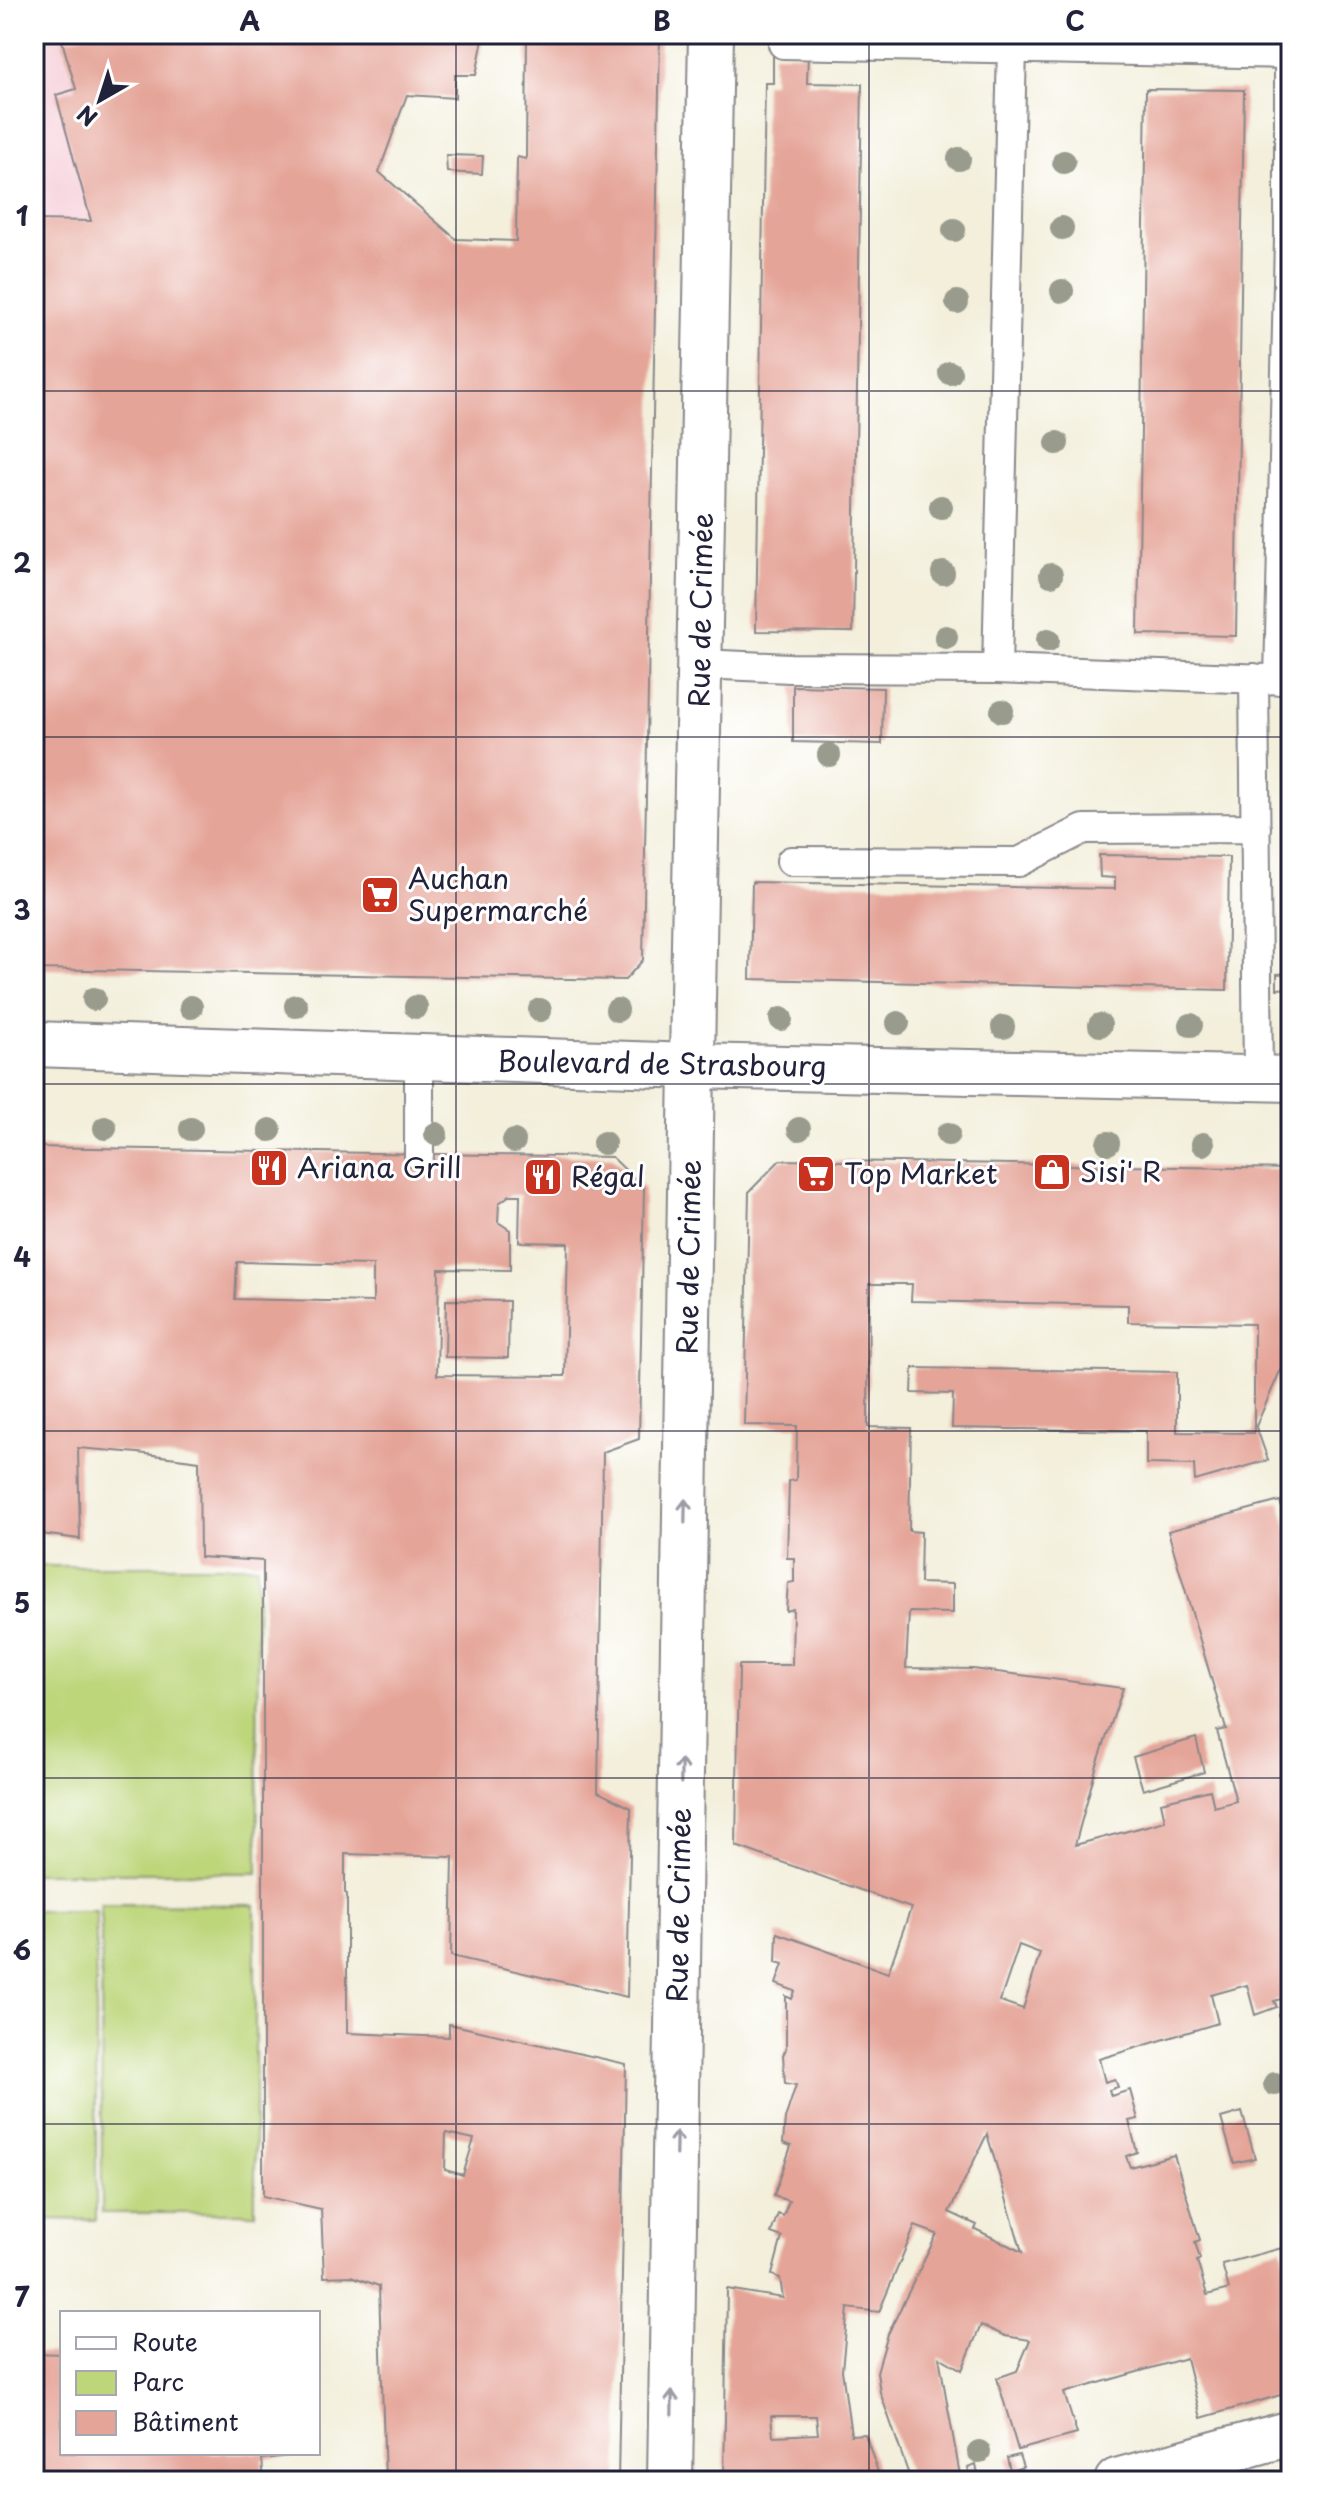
<svg xmlns="http://www.w3.org/2000/svg" width="1325" height="2515" font-family="'Playpen Sans',sans-serif">
<style>
.built{fill:#f6cfd9}
.green{fill:#bdd67a;stroke:#707c5a;stroke-width:2}
.building{fill:#e5a498;fill-rule:evenodd}
.lines{fill:none;stroke-linecap:round;stroke-linejoin:round}
.lane-casing{stroke:#8a888b;stroke-width:32}
.street-casing{stroke:#8a888b;stroke-width:48}
.secondary-casing{stroke:#8a888b;stroke-width:48}
.lane{stroke:#fff;stroke-width:28}
.street{stroke:#fff;stroke-width:44}
.secondary{stroke:#fff;stroke-width:44}
.tree{fill:#999c8d}
.oneway{stroke:#9c9ca7}
.grid{fill:none;stroke:#22223b;stroke-width:2;stroke-opacity:0.55}
.labels{text-anchor:middle;stroke-width:6;stroke-linejoin:round;paint-order:stroke}
.street-label{font-size:28px;fill:#22223b;stroke:#fff}
.poi-label{font-size:28px;fill:#22223b;stroke:#fff;text-anchor:start}
.neatline{fill:none;stroke:#22223b;stroke-width:3}
.grid-label{font-size:26px;text-anchor:middle;font-weight:bold;fill:#22223b}
</style>
<rect width="100%" height="100%" fill="#fff"/>
<filter id="ink" filterUnits="userSpaceOnUse"><feTurbulence type="fractalNoise" baseFrequency=".0125" numOctaves="2"/><feDisplacementMap in="SourceGraphic" scale="16" xChannelSelector="R" yChannelSelector="G"/><feConvolveMatrix kernelMatrix="1 2 1 2 8 2 1 2 1" color-interpolation-filters="sRGB"/></filter>
<filter id="wash" filterUnits="userSpaceOnUse"><feTurbulence type="fractalNoise" baseFrequency=".006" numOctaves="4" result="noise"/><feDisplacementMap in="SourceGraphic" scale="32" xChannelSelector="R" yChannelSelector="G"/><feGaussianBlur stdDeviation="1.8" result="paint"/><feColorMatrix in="noise" values="0 0 0 0 0 0 0 0 0 0 0 0 0 0 0 0 0 1.4 0 .05"/><feComposite in="paint" operator="in"/></filter>
<g filter="url(#wash)">
<rect width="100%" height="100%" fill="#f3efdb"/>
<path class="built" d="M34 34H91L62 41 65 48 63 49 87 122 118 242 34 240Z"/>
<path class="green" d="M34 1566H257L258 1873H34Z
M101 1904 255 1905V2213H102Z
M34 1911H96V2220L34 2219Z"/>
<g id="blocks">
<path class="building" d="M91 34H484L476 75H455V98L407 95 379 172 456 239 516 241 517 157 526 159 527 34H660L643 960 625 980 34 969V220L91 221 56 95 76 89 62 41Z
M773 54H808L807 83 862 84 853 632 756 631 765 83H773Z
M1146 89 1244 90 1236 636 1138 634Z
M446 155 483 156 482 174 447 172Z
M793 686 883 688 882 744 793 742Z
M1099 855 1229 857 1227 990 750 979 752 882 1115 889V878L1100 877Z
M1291 973V988L1277 989V974Z
M34 1147 612 1157 644 1188 639 1439 603 1452 598 1792 631 1808 627 1997 451 1956 453 1857 345 1854V1893L347 1894V2033L449 2037V2024L626 2064 618 2481H385L379 2286 351 2276 324 2277 321 2209 263 2196V1561L200 1557 199 1461 138 1453 78 1448 80 1539 34 1533ZM510 1195H520L519 1242 568 1243 565 1376 437 1375 439 1269 510 1270V1230L498 1222 499 1203ZM237 1262 373 1265V1302L235 1299ZM446 2133 474 2139 463 2175 445 2170Z
M780 1160 1291 1169V1360H1285L1256 1426 1268 1460 1195 1481 1194 1465 1146 1464V1431L952 1428 953 1394 912 1393 913 1368 1177 1372V1432L1254 1433V1324L1128 1322V1305L911 1301 912 1284H869L868 1427 911 1428 909 1531 921 1532 920 1583 953 1584V1613L909 1612 906 1668 973 1669 1123 1688 1096 1768 1075 1845 1165 1821 1161 1802 1210 1790 1214 1807 1236 1801 1217 1731 1226 1729 1168 1531 1280 1501 1291 1541V1996L1274 2001 1277 2007 1255 2015 1247 1985 1211 1995 1218 2023 1099 2059 1105 2082 1115 2079 1118 2087 1109 2090 1111 2096 1130 2090 1138 2119 1129 2121 1137 2152 1126 2156 1130 2167 1174 2155 1200 2240 1195 2242 1200 2259 1197 2261 1207 2295 1229 2289 1222 2264 1282 2248 1286 2265 1291 2264V2392L1201 2418 1186 2358 1064 2393 1077 2434 1018 2450 997 2378 1017 2371 1030 2340 1005 2336 981 2325 962 2370 939 2357 961 2481H911L880 2392 877 2372 888 2334 937 2234 915 2226 879 2312 848 2308 842 2370 851 2435 865 2434 881 2481H724L727 2289 783 2298 780 2278 772 2275 782 2237 771 2233 778 2214 783 2216 789 2201 774 2196 791 2146 783 2143 785 2119 796 2085 785 2083 783 2055 786 2049V1996L792 1999 795 1991 776 1984 783 1964 776 1962 777 1933 888 1973 911 1908 736 1846 739 1665H792L793 1609 786 1611 788 1583 794 1582V1558H787L789 1481 796 1480 797 1426 744 1425 749 1192ZM1019 1945 1040 1953 1023 2009 1000 2001ZM987 2134 1022 2252 975 2229 977 2225 949 2212ZM771 2416H816L818 2434 773 2436Z
M446 1300 509 1301 508 1358 445 1357Z
M1196 1738 1204 1772 1143 1790 1133 1757Z
M1291 2011V2058H1290L1279 2015Z
M1242 2112 1255 2158 1234 2163 1221 2118Z
M34 2353 62 2354V2453H298V2455L262 2459 264 2481H34Z
M1019 2455 1023 2467 1010 2471 1007 2458Z
M976 2465 979 2480 971 2481 968 2468Z"/>
</g>
</g>
<g filter="url(#ink)">
<use href="#blocks" fill-opacity="0" stroke="#8a888b" stroke-width="2"/>
<g class="lines">
<g class="lane-casing">
<path id="lane" d="M783 44 1291 54
M700 664 790 668 997 669 1291 680
M997 669 1012 48
M1254 678 1258 1077
M1279 680 1289 238V34
M791 861 1019 862 1084 829 1256 828
M419 1057V1155"/>
</g>
<g class="street-casing">
<path id="street" d="M34 1044 692 1066 1291 1079
M1117 2481 1291 2433"/>
</g>
<g class="secondary-casing">
<path id="secondary" d="M670 2481 693 999 711 34"/>
</g>
<use href="#lane" class="lane"/>
<use href="#street" class="street"/>
<use href="#secondary" class="secondary"/>
</g>
<g class="tree">
<circle cx="959" cy="159" r="12"/>
<circle cx="1064" cy="162" r="12"/>
<circle cx="1062" cy="228" r="12"/>
<circle cx="954" cy="230" r="12"/>
<circle cx="1062" cy="291" r="12"/>
<circle cx="957" cy="302" r="12"/>
<circle cx="950" cy="373" r="12"/>
<circle cx="1057" cy="443" r="12"/>
<circle cx="941" cy="507" r="12"/>
<circle cx="943" cy="573" r="12"/>
<circle cx="1051" cy="575" r="12"/>
<circle cx="946" cy="637" r="12"/>
<circle cx="1048" cy="640" r="12"/>
<circle cx="1002" cy="711" r="12"/>
<circle cx="829" cy="755" r="12"/>
<circle cx="94" cy="999" r="12"/>
<circle cx="296" cy="1006" r="12"/>
<circle cx="191" cy="1007" r="12"/>
<circle cx="416" cy="1007" r="12"/>
<circle cx="540" cy="1010" r="12"/>
<circle cx="617" cy="1010" r="12"/>
<circle cx="781" cy="1019" r="12"/>
<circle cx="898" cy="1023" r="12"/>
<circle cx="1100" cy="1025" r="12"/>
<circle cx="1191" cy="1025" r="12"/>
<circle cx="1003" cy="1027" r="12"/>
<circle cx="105" cy="1128" r="12"/>
<circle cx="191" cy="1129" r="12"/>
<circle cx="799" cy="1129" r="12"/>
<circle cx="270" cy="1130" r="12"/>
<circle cx="436" cy="1134" r="12"/>
<circle cx="948" cy="1134" r="12"/>
<circle cx="514" cy="1141" r="12"/>
<circle cx="604" cy="1143" r="12"/>
<circle cx="1108" cy="1143" r="12"/>
<circle cx="1203" cy="1144" r="12"/>
<circle cx="1275" cy="2084" r="12"/>
<circle cx="979" cy="2452" r="12"/>
</g>
<defs><path id="oneway-shaft" d="M-6 0H5M1.5-3L5.5 0L1.5 3" fill="none" stroke-width="1.6" stroke-linecap="round" stroke-linejoin="round" transform="scale(2)"/></defs>
<g class="oneway">
<use href="#oneway-shaft" transform="translate(685 1511) rotate(-89)"/>
<use href="#oneway-shaft" transform="translate(681 1771) rotate(-89)"/>
<use href="#oneway-shaft" transform="translate(676 2143) rotate(-89)"/>
<use href="#oneway-shaft" transform="translate(672 2403) rotate(-89)"/>
</g>
</g>
<path class="grid" d="M456 34V2481M869 34V2481M34 391H1291M34 737H1291M34 1084H1291M34 1431H1291M34 1778H1291M34 2124H1291"/>
<defs>
<g id="supermarket-square" transform="scale(2)"><rect x="-9" y="-9" width="18" height="18" rx="4" fill="#c8321e" stroke="#fff"/><path d="M-6-5.5h2.5l.6 2H6L4.5 2H-2.5L-4.4-4H-6ZM-1.5 3.2a1.3 1.3 0 1 0 .1 0ZM3 3.2a1.3 1.3 0 1 0 .1 0Z" fill="#fff"/></g>
<g id="restaurant-square" transform="scale(2)"><rect x="-9" y="-9" width="18" height="18" rx="4" fill="#c8321e" stroke="#fff"/><path d="M-5-6h1v4h1v-4h1v4h1v-4h1v5L-1.5 .5V6h-2V.5L-5-1ZM5-6V6H3V1.5H1.5Q1.5-4 5-6Z" fill="#fff"/></g>
<g id="shop-square" transform="scale(2)"><rect x="-9" y="-9" width="18" height="18" rx="4" fill="#c8321e" stroke="#fff"/><path d="M-5-2.5h2.3a2.7 3.5 0 0 1 5.4 0H5L5.5 6h-11ZM-1.5-2.5h3a1.5 2.3 0 0 0-3 0Z" fill="#fff"/></g>
</defs>
<g fill-rule="evenodd">
<use href="#supermarket-square" x="380" y="895"/>
<use href="#restaurant-square" x="269" y="1168"/>
<use href="#shop-square" x="1052" y="1172"/>
<use href="#supermarket-square" x="816" y="1174"/>
<use href="#restaurant-square" x="543" y="1177"/>
</g>
<g class="labels">
<g class="street-label">
<text transform="translate(701 610) rotate(-89)" y="10">Rue de Crimée</text>
<text transform="translate(662 1064) rotate(1)" y="10">Boulevard de Strasbourg</text>
<text transform="translate(689 1257) rotate(-89)" y="10">Rue de Crimée</text>
<text transform="translate(679 1905) rotate(-89)" y="10">Rue de Crimée</text>
</g>
<g class="poi-label">
<text x="408" y="889">Auchan<tspan x="408" dy="32">Supermarché</tspan></text>
<text x="297" y="1178">Ariana Grill</text>
<text x="1080" y="1182">Sisi' R</text>
<text x="844" y="1184">Top Market</text>
<text x="571" y="1187">Régal</text>
</g>
</g>
<rect width="1325" height="2515" fill="none" stroke="#fff" stroke-width="88"/>
<rect x="60" y="2311" width="260" height="144" fill="#ffffff" stroke="#a7a7b1" stroke-width="2"/>
<rect x="76" y="2337" width="40" height="12" fill="#ffffff" stroke="#a7a7b1" stroke-width="2"/>
<text x="132" y="2351" font-size="24" fill="#22223b">Route</text>
<rect x="76" y="2371" width="40" height="24" fill="#bdd67a" stroke="#a7a7b1" stroke-width="2"/>
<text x="132" y="2391" font-size="24" fill="#22223b">Parc</text>
<rect x="76" y="2411" width="40" height="24" fill="#e5a498" stroke="#a7a7b1" stroke-width="2"/>
<text x="132" y="2431" font-size="24" fill="#22223b">Bâtiment</text>
<g transform="translate(100 100) rotate(219)" stroke="#ffffff" stroke-width="6" paint-order="stroke">
<path d="M0-6L14 30L0 20L-14 30Z" fill="#22223b"/>
<text y="-12" font-size="22" font-weight="bold" text-anchor="middle" fill="#22223b">N</text>
</g>
<rect x="44" y="44" width="1237" height="2427" class="neatline"/>
<g class="grid-label">
<text x="250" y="31">A</text>
<text x="662" y="31">B</text>
<text x="1075" y="31">C</text>
<text x="22" y="226">1</text>
<text x="22" y="573">2</text>
<text x="22" y="920">3</text>
<text x="22" y="1267">4</text>
<text x="22" y="1613">5</text>
<text x="22" y="1960">6</text>
<text x="22" y="2307">7</text>
</g>
</svg>
